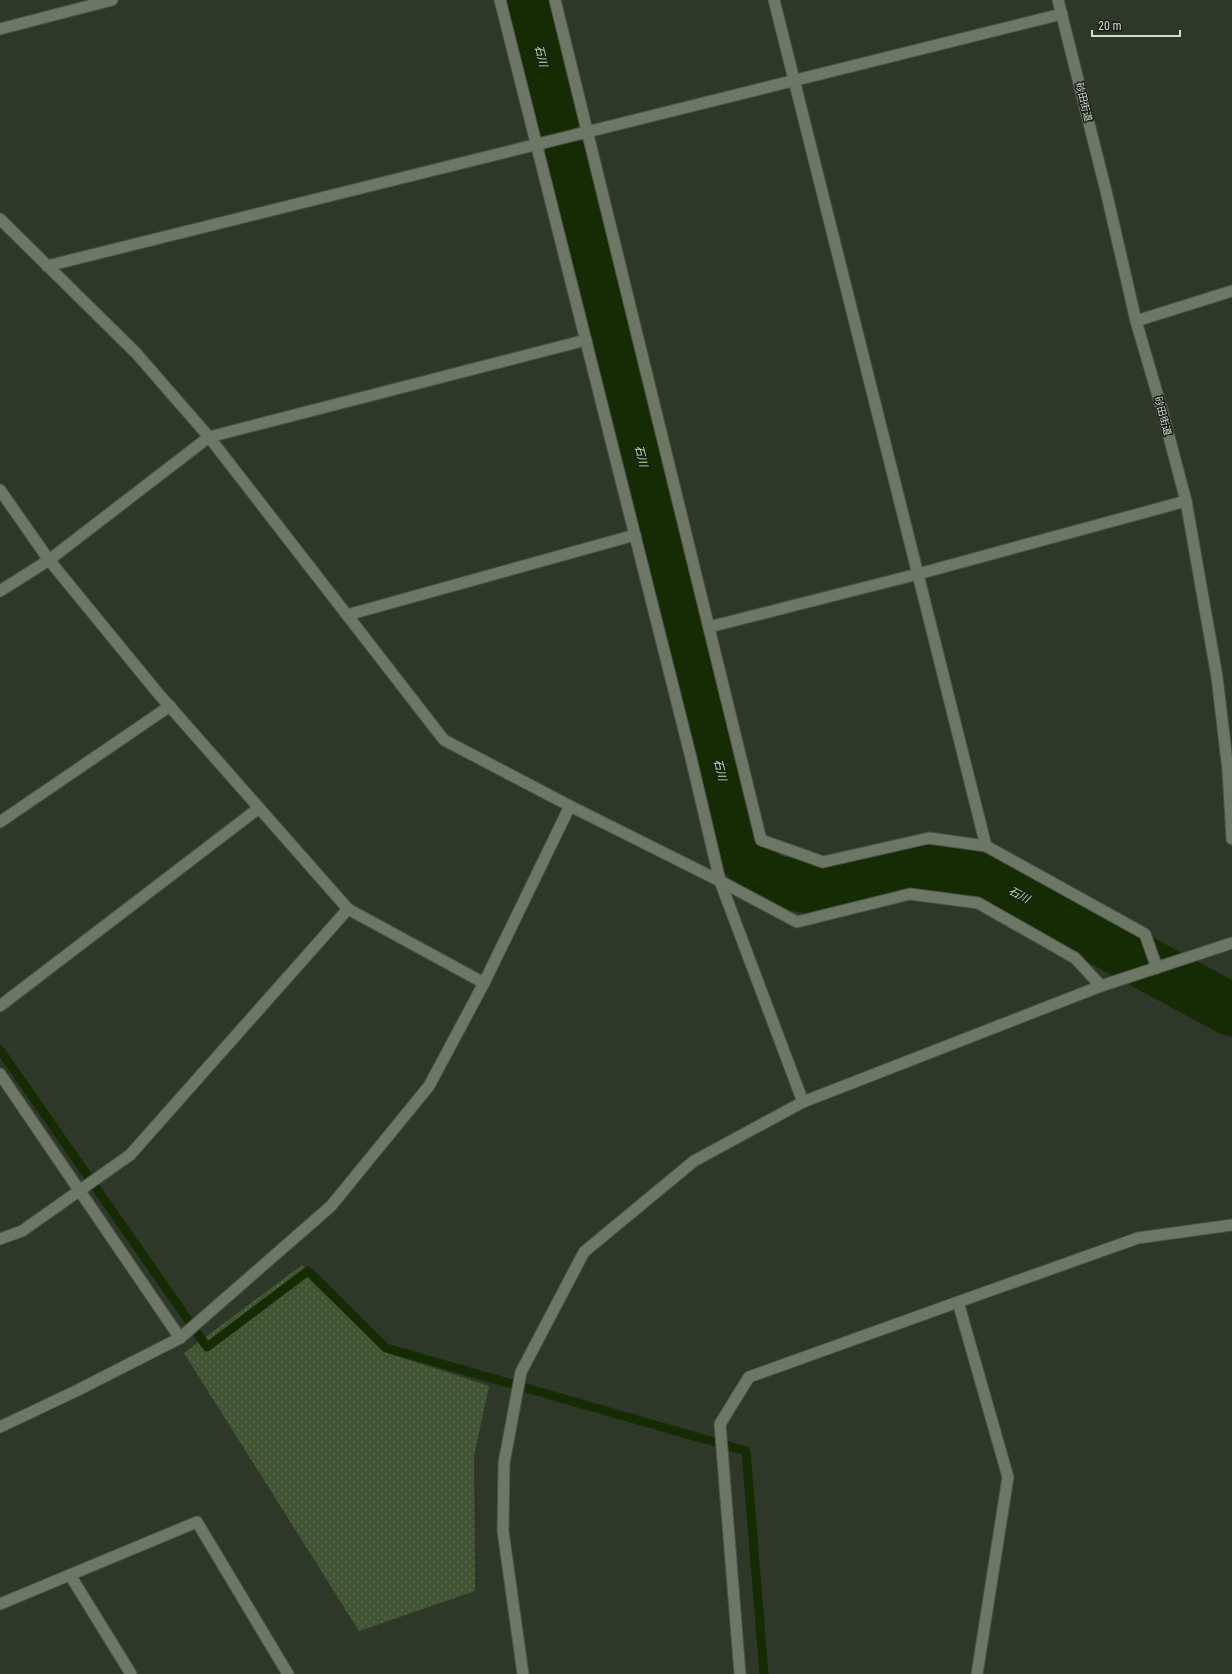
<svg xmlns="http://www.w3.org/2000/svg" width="1232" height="1674" viewBox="0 0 1232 1674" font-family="'Roboto Condensed','Noto Sans JP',sans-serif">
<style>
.grass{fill:url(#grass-dots)}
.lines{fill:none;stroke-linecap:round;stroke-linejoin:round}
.stream{stroke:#152b04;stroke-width:9}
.river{stroke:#152b04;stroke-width:53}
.minor-casing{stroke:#4b5346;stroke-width:13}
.tertiary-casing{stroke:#4b5346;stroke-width:13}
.secondary-casing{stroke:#4b5346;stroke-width:13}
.minor{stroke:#6c7766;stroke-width:11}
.tertiary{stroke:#6c7766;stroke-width:11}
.secondary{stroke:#6c7766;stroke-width:11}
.labels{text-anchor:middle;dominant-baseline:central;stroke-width:3;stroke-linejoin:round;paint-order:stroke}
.street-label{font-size:10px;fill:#d4dad0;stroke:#191e17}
.water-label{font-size:11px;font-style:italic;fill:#b4e596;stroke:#191e17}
</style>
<defs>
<pattern id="grass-dots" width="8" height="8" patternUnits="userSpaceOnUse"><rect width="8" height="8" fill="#415534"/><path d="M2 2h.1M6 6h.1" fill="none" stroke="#5c6d50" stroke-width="1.8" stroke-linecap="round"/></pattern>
</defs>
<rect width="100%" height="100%" fill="#2e3829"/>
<polygon class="grass" points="302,1265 391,1354 489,1386 474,1456 475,1591 359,1631 184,1353"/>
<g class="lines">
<polyline class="stream" points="0,1050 207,1347 308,1271 386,1348 746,1451 764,1674"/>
<g class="river">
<polyline points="527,0 555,113"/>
<polyline points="568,164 740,850 767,881 818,888 923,865 991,880 1232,1010"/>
</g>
<defs>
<g id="minor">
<polyline points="500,0 691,758 720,881 803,1102"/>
<polyline points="555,0 761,840 823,862 929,838 986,846 1145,934 1157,968"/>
<polyline points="774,0 986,846"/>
<polyline points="0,29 112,0"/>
<polyline points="0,219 136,353 209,437 444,740 570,806 720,881 797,922 910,894 978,903 1075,958 1101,986"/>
<polyline points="47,266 1062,14"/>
<polyline points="1136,321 1232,291"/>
<polyline points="0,490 49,560 157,692 348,909 484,983"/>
<polyline points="0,591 49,560 209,437 586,340"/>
<polyline points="347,615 635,535"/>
<polyline points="709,627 918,574 1186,501"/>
<polyline points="0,822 170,706"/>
<polyline points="0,1006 259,808"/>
<polyline points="0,1074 180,1338"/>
<polyline points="0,1239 22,1231 130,1155 348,909"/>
<polyline points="0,1427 78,1390 180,1338 331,1206 429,1086 484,983 570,806"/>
<polyline points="70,1575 131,1674"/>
<polyline points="0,1604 197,1522 288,1674"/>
<polyline points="740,1674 720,1424 749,1377 958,1302"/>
<polyline points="977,1674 1008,1477 958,1302 1138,1238 1232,1225"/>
</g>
<polyline id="tertiary" points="523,1674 503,1531 504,1463 521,1372 584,1252 694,1161 803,1102 1101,986 1232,943"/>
<polyline id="secondary" points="1058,0 1106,191 1136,321 1162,410 1186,501 1217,677 1228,770 1232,839"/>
</defs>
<use href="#minor" class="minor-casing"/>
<use href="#tertiary" class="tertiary-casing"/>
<use href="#secondary" class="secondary-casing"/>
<use href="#minor" class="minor"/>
<use href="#tertiary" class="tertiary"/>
<use href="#secondary" class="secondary"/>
</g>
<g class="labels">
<g class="street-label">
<text transform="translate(1084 102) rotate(76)">砂田街道</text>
<text transform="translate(1163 416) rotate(75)">砂田街道</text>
</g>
<g class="water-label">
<text transform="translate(541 56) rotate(76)">石川</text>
<text transform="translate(641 456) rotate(76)">石川</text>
<text transform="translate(720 770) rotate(76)">石川</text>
<text transform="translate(1019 895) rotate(28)">石川</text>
</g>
</g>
<path d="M1092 30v6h88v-6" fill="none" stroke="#d4dad0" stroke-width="2"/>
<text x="1098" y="30" font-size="12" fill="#d4dad0" stroke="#191e17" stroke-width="3" paint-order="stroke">20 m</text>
</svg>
